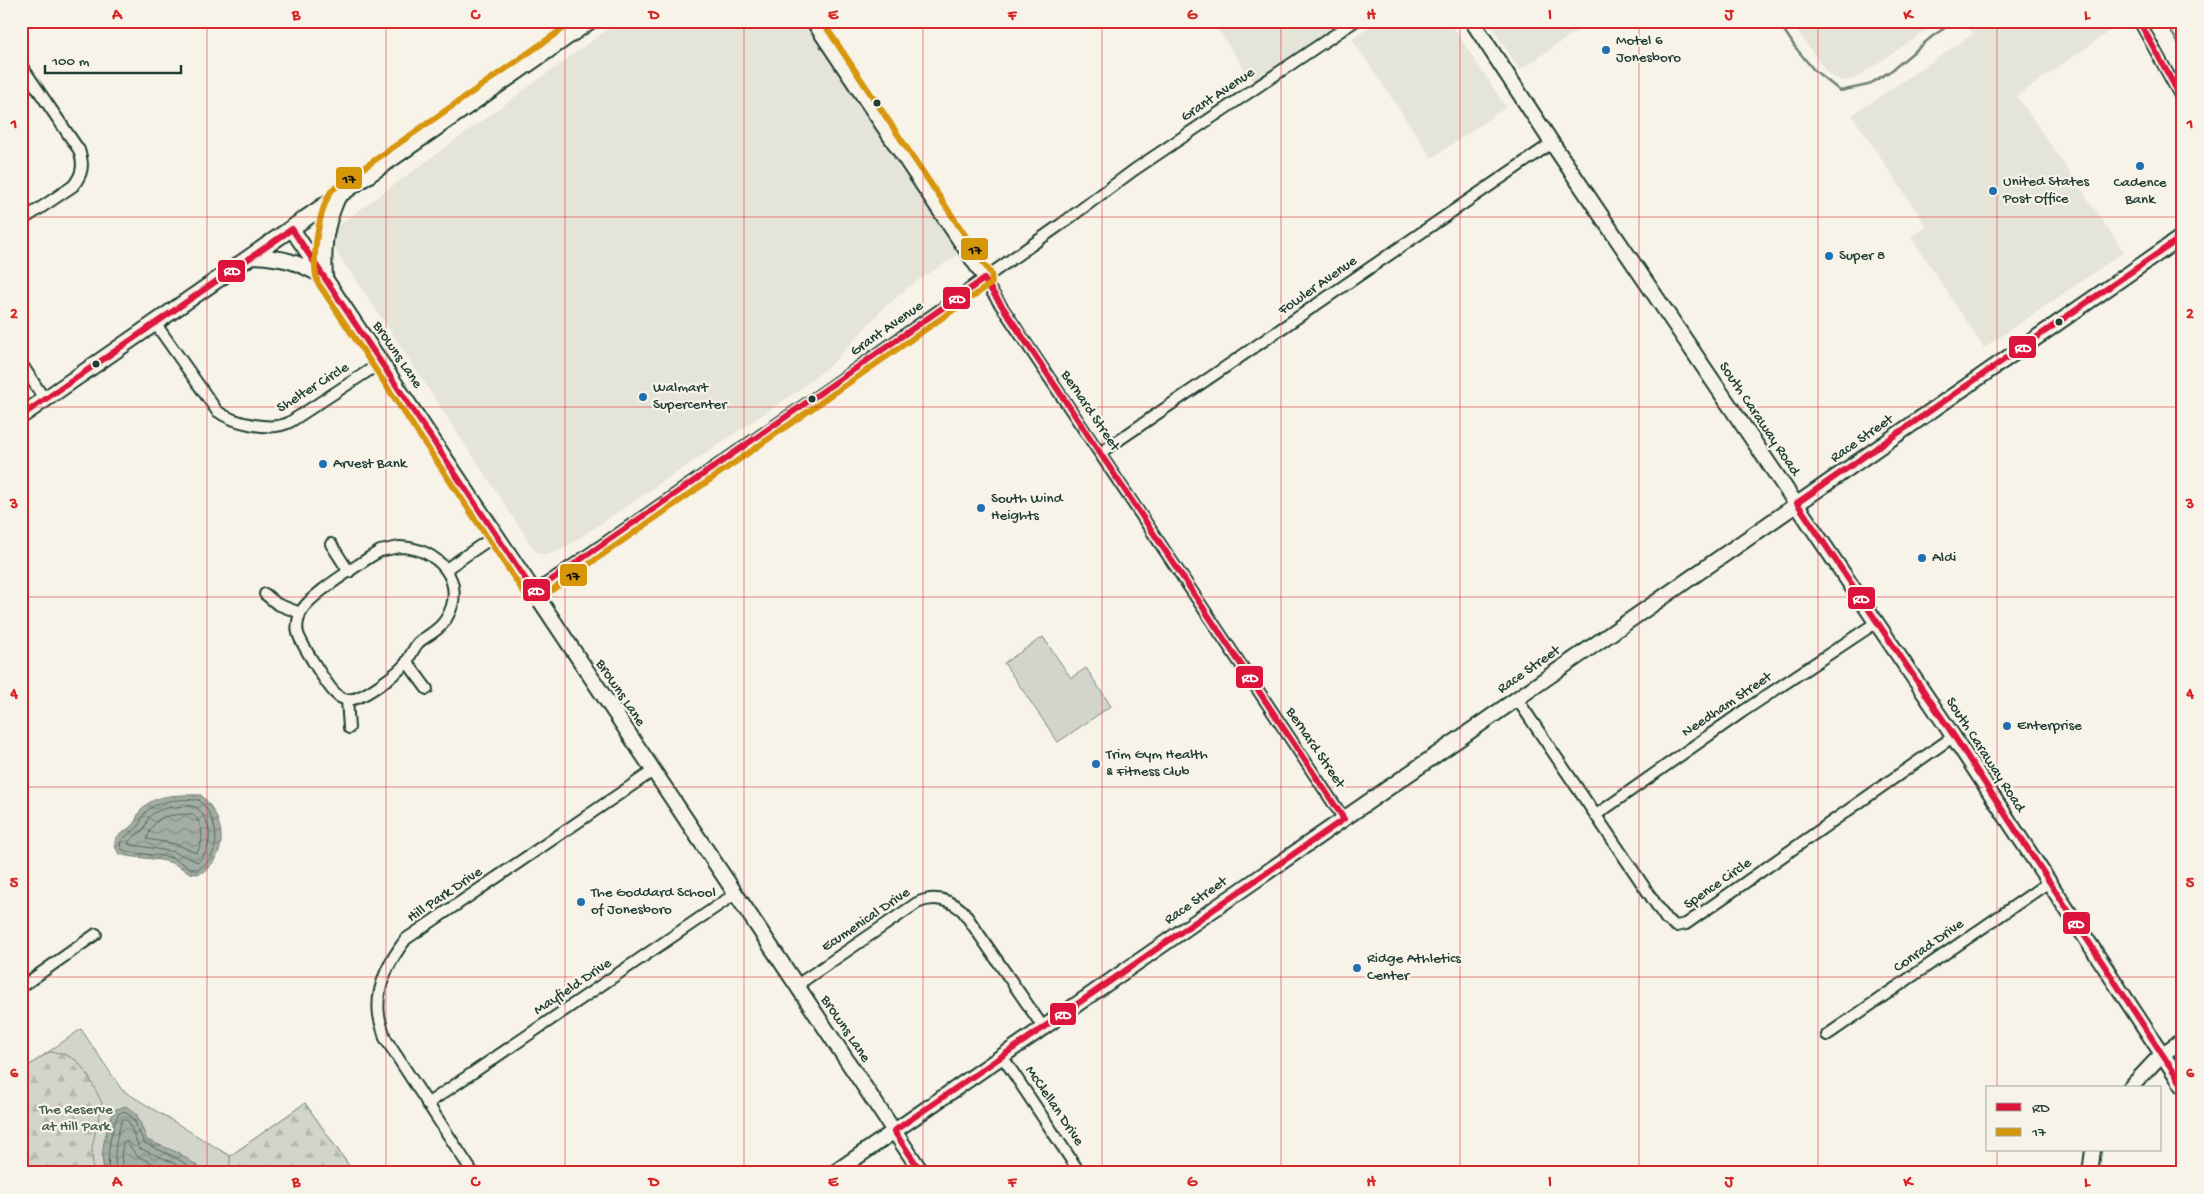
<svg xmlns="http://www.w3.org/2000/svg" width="2204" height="1194" viewBox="0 0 2204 1194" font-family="'Gochi Hand',sans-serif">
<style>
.built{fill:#e5e4d9}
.green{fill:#d3d5ca;stroke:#79897f}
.forest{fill:url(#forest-firs);stroke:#79897f}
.water{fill:url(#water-waves);stroke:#6f8077}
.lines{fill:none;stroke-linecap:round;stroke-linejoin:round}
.shore{stroke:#546a60;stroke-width:1}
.stream{stroke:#6f8077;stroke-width:2.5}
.street-casing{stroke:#1f3d34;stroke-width:14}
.secondary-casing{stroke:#1f3d34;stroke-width:18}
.primary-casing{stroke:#1f3d34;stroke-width:19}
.street{stroke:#f7f3e8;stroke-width:10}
.secondary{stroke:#f7f3e8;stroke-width:14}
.primary{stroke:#f7f3e8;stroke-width:15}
.bus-1-casing{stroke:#f7f3e8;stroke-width:10}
.bus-2-casing{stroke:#f7f3e8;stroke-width:10}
.bus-1{stroke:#dc143c;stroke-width:6}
.bus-2{stroke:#d79608;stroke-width:6}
.grid{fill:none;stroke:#d62828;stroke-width:1;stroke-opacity:0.55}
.poi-dot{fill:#1f6fb2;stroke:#f7f3e8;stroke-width:2}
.bus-dot{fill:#1f3d34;stroke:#f7f3e8;stroke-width:2}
.labels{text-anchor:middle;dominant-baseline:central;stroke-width:4.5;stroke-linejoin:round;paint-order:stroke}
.poi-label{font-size:15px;fill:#1f3d34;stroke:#f7f3e8;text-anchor:start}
.street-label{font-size:15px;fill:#1f3d34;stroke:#f7f3e8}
.park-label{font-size:15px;fill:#435b52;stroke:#f7f3e8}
.line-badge{stroke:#f7f3e8;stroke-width:2}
.badge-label{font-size:14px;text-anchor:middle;font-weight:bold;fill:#fff}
.pale-badge-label{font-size:14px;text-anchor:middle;font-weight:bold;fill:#111}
.neatline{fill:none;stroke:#d62828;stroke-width:2}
.grid-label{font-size:16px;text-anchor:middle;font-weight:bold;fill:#d62828}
</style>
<defs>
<pattern id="forest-firs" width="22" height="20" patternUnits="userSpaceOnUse" patternTransform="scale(1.25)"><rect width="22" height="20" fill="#d3d5ca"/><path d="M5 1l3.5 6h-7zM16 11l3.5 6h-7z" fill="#b5b8ae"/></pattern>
<pattern id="water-waves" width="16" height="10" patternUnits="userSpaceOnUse" patternTransform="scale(1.25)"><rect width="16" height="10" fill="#a4ada3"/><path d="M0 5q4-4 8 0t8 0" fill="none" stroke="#858e86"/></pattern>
</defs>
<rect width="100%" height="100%" fill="#f7f3e8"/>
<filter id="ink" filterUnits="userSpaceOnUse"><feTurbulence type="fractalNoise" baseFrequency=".02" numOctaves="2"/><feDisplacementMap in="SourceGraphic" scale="10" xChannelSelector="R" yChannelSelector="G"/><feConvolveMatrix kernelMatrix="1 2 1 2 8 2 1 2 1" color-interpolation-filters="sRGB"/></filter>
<g filter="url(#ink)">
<g class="built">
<polygon points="619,21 802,21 931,212 958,255 911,285 882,310 836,360 801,389 563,549 552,554 543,555 536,552 389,329 325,235"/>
<polygon points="1212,21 1343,21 1253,82"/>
<polygon points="1378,21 1449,21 1506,107 1432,158 1352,39"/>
<polygon points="1488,21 1591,21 1520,70"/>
<polygon points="1790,21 1940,21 1853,80 1842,81 1829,75"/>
<polygon points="1965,21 2124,21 2017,96 2124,252 1984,348 1911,237 1927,227 1852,115 1973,34"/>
</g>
<g class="green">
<polygon points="1043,637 1071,678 1086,668 1111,706 1058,742 1004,663"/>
<polygon points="81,1029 122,1090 230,1156 305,1103 352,1170 348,1173 21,1173 21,1071"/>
</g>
<g class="forest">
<polygon points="49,1052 62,1053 76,1060 88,1075 102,1103 92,1147 93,1173 21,1173 21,1071"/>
<polygon points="305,1103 352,1170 351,1173 233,1173 230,1168 230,1156"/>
</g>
<g class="water">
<path d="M 201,795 C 220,813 231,845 209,867 C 205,870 202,874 196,874 C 188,874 180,866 172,863 C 155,857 136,859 119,854 C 107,835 124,835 133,824 C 137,820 137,814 141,810 C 154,793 182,795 201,795 Z"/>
<path d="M 126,1106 L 137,1115 L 147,1140 L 179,1153 L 207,1173 L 105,1173 C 98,1152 107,1130 114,1110 Z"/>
</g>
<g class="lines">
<g class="shore">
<path d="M 199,800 C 215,815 224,845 206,863 C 203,865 200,869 196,869 C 188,869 180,860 171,858 C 155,853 136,856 121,849 L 120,843 C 125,835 132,833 138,827 C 141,823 141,817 145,813 C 157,799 182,799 199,800 Z"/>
<path d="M 190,806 L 196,807 C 213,822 214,847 198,862 L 174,852 L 128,844 C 130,837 137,836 142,831 C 146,827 146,822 149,817 C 159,806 177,807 190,806 Z"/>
<path d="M 192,814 C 204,822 205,843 196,853 L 176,844 L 147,839 C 154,814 169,815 192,814 Z"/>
<path d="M 109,1173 C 107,1150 110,1136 118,1114 L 124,1111 L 133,1118 L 144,1143 L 177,1158 L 198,1173"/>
<path d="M 116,1173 C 114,1150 115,1142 122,1120 L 125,1119 L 129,1122 L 139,1148 L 174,1163 L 187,1173"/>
<polyline points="123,1173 121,1155 123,1143 126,1141 137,1156 174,1173"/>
</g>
<g class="stream">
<polyline points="1778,21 1795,47 1813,69 1840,91 1868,85 1892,70 1934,35 1956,21"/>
<polyline points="2169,21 2172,33 2183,50"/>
</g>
<defs>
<g id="street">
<polyline points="811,21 1344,819"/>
<polyline points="2139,21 2183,101"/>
<path d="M 21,65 L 79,150 C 84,164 83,174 73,186 L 21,221"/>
<path d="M 155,323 L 217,411 C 233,423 272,432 290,422 L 382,362"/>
<polyline points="21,363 45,400"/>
<polyline points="1100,453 1552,143"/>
<polyline points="331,544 349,572"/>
<path d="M 399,547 C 437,547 469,582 446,619 C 438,632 428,634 418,643 C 413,649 410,657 406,663 C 398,673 365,697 353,699 C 347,700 340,699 336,694 C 328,687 300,642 298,633 C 296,627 298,620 300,614 C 306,597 353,569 370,557 L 380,551 Z"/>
<polyline points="446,569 496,535"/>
<polyline points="534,592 829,388 1060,225 1134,170 1355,21"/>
<polyline points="265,594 277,604 300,613"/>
<polyline points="407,662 427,689"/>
<polyline points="1517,699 1666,919 1676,926 1686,924 1954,736"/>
<polyline points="347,700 349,728"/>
<polyline points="1596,815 1742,712 1877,622"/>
<path d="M 797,985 L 917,903 C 934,895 949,899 963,911 L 1043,1027"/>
<polyline points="21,987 96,934"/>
<polyline points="1827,1035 2049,882"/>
<polyline points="1002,1056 1080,1173"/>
<polyline points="427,1104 735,894"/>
<path d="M 473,1173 L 385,1038 C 383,1030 380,1022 379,1015 C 375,987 390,960 406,939 L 653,771"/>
</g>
<g id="secondary">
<polyline points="1472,21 1552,143 1945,724 2183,1086"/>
<polyline points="292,229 922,1173"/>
<path d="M 254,256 C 284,258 296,261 322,276"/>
<path d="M 325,277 C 323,245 325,227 338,197"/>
<polyline points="2130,1088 2161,1055 2183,1040"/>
<polyline points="834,1173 2183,236"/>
<polyline points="2090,1173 2093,1150"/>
</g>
<polyline id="primary" points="21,416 590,21"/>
</defs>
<use href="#street" class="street-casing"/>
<use href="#secondary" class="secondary-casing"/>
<use href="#primary" class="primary-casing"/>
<use href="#street" class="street"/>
<use href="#secondary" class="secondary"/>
<use href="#primary" class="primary"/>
<defs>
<g id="bus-1">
<polyline points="2139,21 2183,101"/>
<polyline points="2183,236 1797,503 1954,736 2183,1086"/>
<polyline points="21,416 292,229 534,592 984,279 1344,819 894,1131 922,1173"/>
</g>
<path id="bus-2" d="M 574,21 L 332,190 C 319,209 310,261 318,283 L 527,597 L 533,601 L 539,599 L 992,283 L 991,274 L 822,21"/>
</defs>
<use href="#bus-1" class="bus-1-casing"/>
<use href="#bus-2" class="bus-2-casing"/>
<use href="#bus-1" class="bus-1"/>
<use href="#bus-2" class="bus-2"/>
</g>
</g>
<path class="grid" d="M 207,21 L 207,1173M 386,21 L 386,1173M 565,21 L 565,1173M 744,21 L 744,1173M 923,21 L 923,1173M 1102,21 L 1102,1173M 1281,21 L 1281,1173M 1460,21 L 1460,1173M 1639,21 L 1639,1173M 1818,21 L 1818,1173M 1997,21 L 1997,1088M 21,217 L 2183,217M 21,407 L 2183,407M 21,597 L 2183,597M 21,787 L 2183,787M 21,977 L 2183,977M 1997,1150 L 1997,1173"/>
<g class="poi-dot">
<circle cx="1606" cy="50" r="5"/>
<circle cx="2140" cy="166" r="5"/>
<circle cx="1993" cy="191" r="5"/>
<circle cx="1829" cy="256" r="5"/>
<circle cx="643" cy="397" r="5"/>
<circle cx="323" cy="464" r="5"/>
<circle cx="981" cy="508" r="5"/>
<circle cx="1922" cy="558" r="5"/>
<circle cx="2007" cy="726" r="5"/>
<circle cx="1096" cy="764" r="5"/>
<circle cx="581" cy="902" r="5"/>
<circle cx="1357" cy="968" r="5"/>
</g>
<g class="bus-dot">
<circle cx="877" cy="103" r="4.5"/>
<circle cx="2059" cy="322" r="4.5"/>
<circle cx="96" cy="364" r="4.5"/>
<circle cx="812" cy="399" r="4.5"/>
</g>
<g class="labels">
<g class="poi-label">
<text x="1616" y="41">Motel 6<tspan x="1616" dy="17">Jonesboro</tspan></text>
<text x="2003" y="182">United States<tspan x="2003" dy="17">Post Office</tspan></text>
<text x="2140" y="183" text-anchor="middle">Cadence<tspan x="2140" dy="17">Bank</tspan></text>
<text x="1839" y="256">Super 8</text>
<text x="653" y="388">Walmart<tspan x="653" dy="17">Supercenter</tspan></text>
<text x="333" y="464">Arvest Bank</text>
<text x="991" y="499">South Wind<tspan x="991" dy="17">Heights</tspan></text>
<text x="1932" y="558">Aldi</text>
<text x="2017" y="726">Enterprise</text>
<text x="1106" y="755">Trim Gym Health<tspan x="1106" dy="17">&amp; Fitness Club</tspan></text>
<text x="591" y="893">The Goddard School<tspan x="591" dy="17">of Jonesboro</tspan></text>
<text x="1367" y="959">Ridge Athletics<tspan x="1367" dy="17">Center</tspan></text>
</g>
<g class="street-label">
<text transform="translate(1218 95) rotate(-34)">Grant Avenue</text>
<text transform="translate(1318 286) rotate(-35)">Fowler Avenue</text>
<text transform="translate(887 329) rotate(-35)">Grant Avenue</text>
<text transform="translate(397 355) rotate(56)">Browns Lane</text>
<text transform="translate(313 388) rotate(-32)">Shelter Circle</text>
<text transform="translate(1090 411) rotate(56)">Bernard Street</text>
<text transform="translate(1759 419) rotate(56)">South Caraway Road</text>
<text transform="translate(1862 439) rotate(-35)">Race Street</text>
<text transform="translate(1529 670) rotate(-35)">Race Street</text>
<text transform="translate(620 693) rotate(56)">Browns Lane</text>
<text transform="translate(1727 705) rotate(-34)">Needham Street</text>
<text transform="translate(1315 748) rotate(56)">Bernard Street</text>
<text transform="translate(1985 755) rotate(57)">South Caraway Road</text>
<text transform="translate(1718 884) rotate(-35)">Spence Circle</text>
<text transform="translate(445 895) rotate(-34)">Hill Park Drive</text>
<text transform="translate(1196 901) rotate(-35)">Race Street</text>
<text transform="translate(866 920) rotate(-34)">Ecumenical Drive</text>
<text transform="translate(1929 946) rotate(-35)">Conrad Drive</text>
<text transform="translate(573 987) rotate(-34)">Mayfield Drive</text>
<text transform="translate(845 1029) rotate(56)">Browns Lane</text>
<text transform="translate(1054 1106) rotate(56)">McClellan Drive</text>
</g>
<g class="park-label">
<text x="76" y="1110">The Reserve<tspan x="76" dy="17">at Hill Park</tspan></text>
</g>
</g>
<g class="line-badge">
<rect x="335" y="166" width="28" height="24" rx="5" fill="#d79608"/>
<rect x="960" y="237" width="29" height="24" rx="5" fill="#d79608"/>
<rect x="217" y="259" width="29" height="24" rx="5" fill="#dc143c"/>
<rect x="942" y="286" width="29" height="24" rx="5" fill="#dc143c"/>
<rect x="2008" y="335" width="29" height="24" rx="5" fill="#dc143c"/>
<rect x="559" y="563" width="29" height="24" rx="5" fill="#d79608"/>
<rect x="522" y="578" width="29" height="24" rx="5" fill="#dc143c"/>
<rect x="1847" y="586" width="29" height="24" rx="5" fill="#dc143c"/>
<rect x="1235" y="665" width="29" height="24" rx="5" fill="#dc143c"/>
<rect x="2062" y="911" width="29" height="24" rx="5" fill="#dc143c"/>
<rect x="1049" y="1002" width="28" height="24" rx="5" fill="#dc143c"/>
</g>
<g class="badge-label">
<text x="232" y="275">RD</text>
<text x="957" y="303">RD</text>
<text x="2023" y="352">RD</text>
<text x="536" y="595">RD</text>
<text x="1861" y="603">RD</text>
<text x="1250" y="682">RD</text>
<text x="2076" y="928">RD</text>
<text x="1063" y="1019">RD</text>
</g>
<g class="pale-badge-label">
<text x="349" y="183">17</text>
<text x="975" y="254">17</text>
<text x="573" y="580">17</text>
</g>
<rect width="2204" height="1194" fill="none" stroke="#f7f3e8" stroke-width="55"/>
<rect x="1986" y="1086" width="175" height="65" fill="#f7f3e8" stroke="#a1aaa0"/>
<rect x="1996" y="1103" width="25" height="8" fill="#dc143c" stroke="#a1aaa0"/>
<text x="2032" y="1112" font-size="15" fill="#1f3d34">RD</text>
<rect x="1996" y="1128" width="25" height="8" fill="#d79608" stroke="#a1aaa0"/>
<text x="2032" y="1136" font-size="15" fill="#1f3d34">17</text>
<path d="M45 65v8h136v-8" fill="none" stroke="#1f3d34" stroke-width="2.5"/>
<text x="52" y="65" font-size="15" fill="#1f3d34" stroke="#f7f3e8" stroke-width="4" paint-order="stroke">100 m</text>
<rect x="28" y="28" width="2148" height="1138" class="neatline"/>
<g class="grid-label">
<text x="117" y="19">A</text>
<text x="296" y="19">B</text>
<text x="475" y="19">C</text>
<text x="654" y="19">D</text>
<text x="833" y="19">E</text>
<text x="1012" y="19">F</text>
<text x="1192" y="19">G</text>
<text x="1371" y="19">H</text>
<text x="1550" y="19">I</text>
<text x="1729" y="19">J</text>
<text x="1908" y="19">K</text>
<text x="2087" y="19">L</text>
<text x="14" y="128">1</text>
<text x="2190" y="128">1</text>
<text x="14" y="318">2</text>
<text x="2190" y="318">2</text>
<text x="14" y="508">3</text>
<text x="2190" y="508">3</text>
<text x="14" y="698">4</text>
<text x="2190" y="698">4</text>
<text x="14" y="887">5</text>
<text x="2190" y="887">5</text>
<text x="14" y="1077">6</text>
<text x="2190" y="1077">6</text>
<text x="117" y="1186">A</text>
<text x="296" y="1186">B</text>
<text x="475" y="1186">C</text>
<text x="654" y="1186">D</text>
<text x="833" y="1186">E</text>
<text x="1012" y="1186">F</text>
<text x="1192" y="1186">G</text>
<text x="1371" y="1186">H</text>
<text x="1550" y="1186">I</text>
<text x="1729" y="1186">J</text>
<text x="1908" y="1186">K</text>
<text x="2087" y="1186">L</text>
</g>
</svg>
